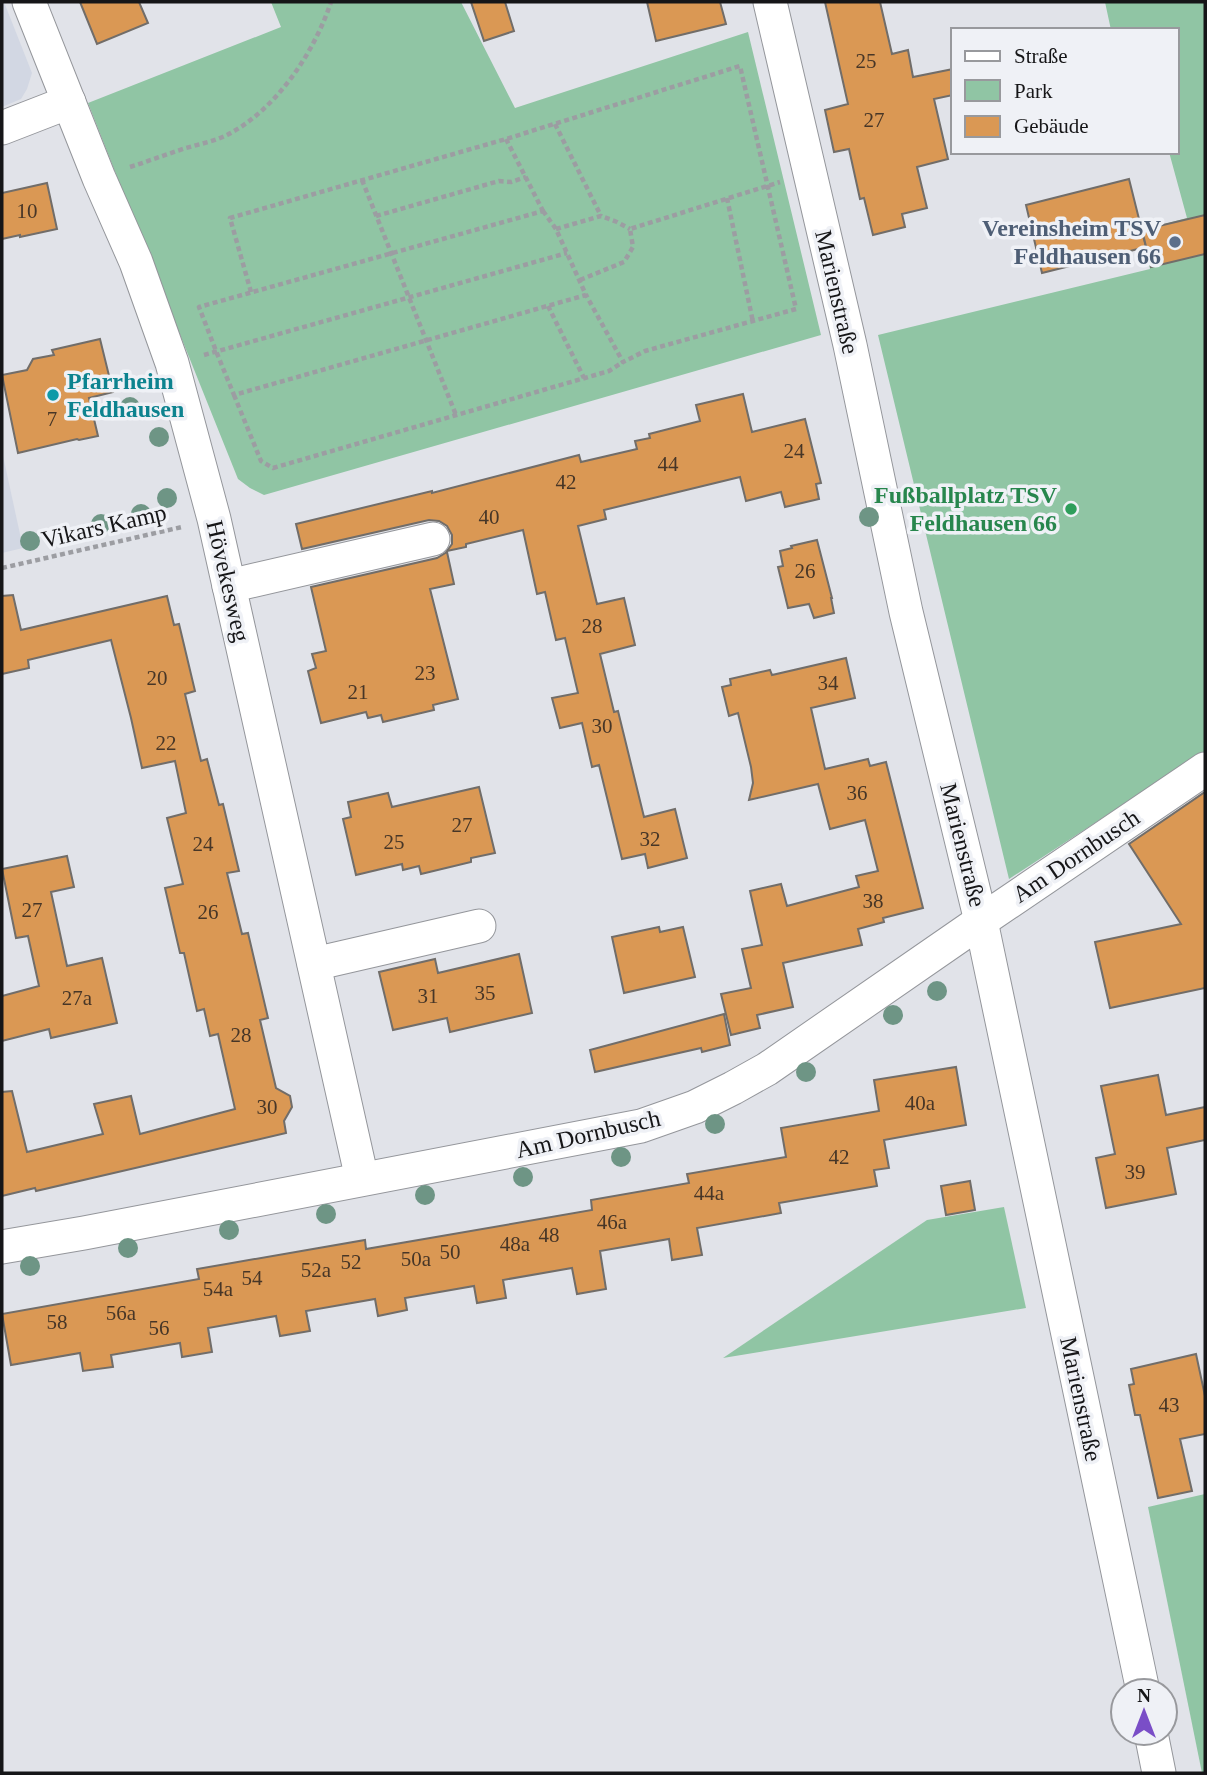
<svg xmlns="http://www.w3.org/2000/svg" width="1207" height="1775" viewBox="0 0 1207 1775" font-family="'Times New Roman',serif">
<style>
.built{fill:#d2d7e3}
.green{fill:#90c5a4}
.building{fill:#da9854;stroke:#716d69;stroke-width:2}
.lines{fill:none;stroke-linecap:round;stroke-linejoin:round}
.minor-casing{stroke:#94969b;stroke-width:35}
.path{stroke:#9c9da2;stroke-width:4.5;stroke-dasharray:5 3.5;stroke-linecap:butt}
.minor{stroke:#fff;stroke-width:33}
.tree{fill:#6e9585}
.service-dot{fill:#5c6f8a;stroke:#eff1f6;stroke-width:2.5}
.culture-dot{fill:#0f9aa8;stroke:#eff1f6;stroke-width:2.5}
.leisure-dot{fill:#2e9e5b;stroke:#eff1f6;stroke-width:2.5}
.labels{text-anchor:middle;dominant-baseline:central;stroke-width:7;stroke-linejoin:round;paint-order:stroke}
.number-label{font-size:21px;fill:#473627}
.service-label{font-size:24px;font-weight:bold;fill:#4e5e75;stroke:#eff1f6;text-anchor:end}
.street-label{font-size:24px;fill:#161618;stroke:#eff1f6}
.culture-label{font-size:24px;font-weight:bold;fill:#0d838f;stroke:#eff1f6;text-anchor:start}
.leisure-label{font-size:24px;font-weight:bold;fill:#27864d;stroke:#eff1f6;text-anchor:end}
</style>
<rect width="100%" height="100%" fill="#e1e3e9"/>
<g class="built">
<polygon points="2,2 4,2 32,73 27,89 21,99 2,107"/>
<polygon points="2,451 23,548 2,553"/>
</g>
<g class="green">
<polygon points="271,2 461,2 515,108 748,32 821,335 264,495 250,488 238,479 134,220 88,103 281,27"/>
<polygon points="1105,2 1205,2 1205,751 1009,879 878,335 1150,269 1142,230 1187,218 1169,152 1177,152 1177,30 1111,30"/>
<polygon points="1004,1207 1026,1308 723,1358 927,1220"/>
<polygon points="1205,1494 1205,1773 1202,1773 1148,1507"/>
</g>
<g class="building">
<polygon points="80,2 139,2 148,23 97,44"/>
<polygon points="471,2 505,2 514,31 484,41"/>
<polygon points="647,2 720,2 726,24 656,41"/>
<polygon points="825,2 880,2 892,54 908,50 913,77 953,69 953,95 934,99 948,159 917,167 927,208 902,214 905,227 873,235 864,198 860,199 849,149 834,152 825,110 848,104"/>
<polygon points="1129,179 1146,247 1042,273 1026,205"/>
<polygon points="47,183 57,229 20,237 20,235 2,239 2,193"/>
<polygon points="1205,215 1205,254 1151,267 1142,230"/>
<polygon points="100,339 113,392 89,398 98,436 79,440 77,439 18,453 2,375 27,370 33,359 54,355 52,350"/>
<polygon points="743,394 752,432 805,419 821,483 816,484 819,499 785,507 781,492 746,501 740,477 604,510 606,519 578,526 597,604 624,598 635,645 600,654 614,712 618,711 644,817 675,809 687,858 648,868 645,854 622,859 599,765 592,767 582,723 560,728 552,698 578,693 565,638 556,640 545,592 537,594 523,530 466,544 466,547 447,551 452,544 452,535 447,526 439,521 429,520 302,549 296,524 432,491 432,493 579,455 581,462 637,449 635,441 650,438 649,434 700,421 696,405"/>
<polygon points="817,540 832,598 831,598 834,613 814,618 809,604 788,608 778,567 783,566 780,551 792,548 791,546"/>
<polygon points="447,552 454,584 430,589 458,699 433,705 434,710 383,722 381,715 368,718 366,712 321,723 308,671 316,668 312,654 326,651 311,587 437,558"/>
<polygon points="13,595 21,630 167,596 174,625 179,624 195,691 185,694 201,761 207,759 219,805 223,804 239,871 227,873 242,934 248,933 268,1018 260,1020 276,1088 290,1096 292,1107 284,1121 286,1133 36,1191 35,1188 2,1196 2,1092 12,1091 27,1152 103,1134 94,1104 131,1096 140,1134 235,1109 218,1034 210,1036 204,1009 197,1011 184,953 180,953 165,888 183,884 167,818 186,813 175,761 142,768 131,718 111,640 28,660 29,668 2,674 2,596"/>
<polygon points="846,658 855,698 811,708 825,769 868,759 870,766 886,762 923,908 883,918 884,922 858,929 862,945 783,963 793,1007 757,1015 760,1028 731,1035 721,994 751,988 742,949 762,945 750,891 781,884 787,906 859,887 856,876 878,871 865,820 830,829 818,784 749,800 753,783 751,767 738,713 729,716 722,687 731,685 730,679 770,670 772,675"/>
<polygon points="479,787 495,853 471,858 471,862 421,874 419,866 403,870 402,864 356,875 343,819 351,817 348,802 388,793 392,807"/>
<polygon points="1205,792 1205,988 1110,1008 1095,942 1181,924 1129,844"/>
<polygon points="67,856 74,887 51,892 67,966 102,958 117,1023 51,1038 49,1029 2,1041 2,996 39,986 28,936 16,938 2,869"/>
<polygon points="659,927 660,932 683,927 695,977 624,993 612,937"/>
<polygon points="519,954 532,1013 450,1032 447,1018 393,1030 379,972 435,959 438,973"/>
<polygon points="724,1014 730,1045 702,1052 701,1048 595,1072 590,1050"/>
<polygon points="956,1067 966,1125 884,1140 889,1168 874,1170 877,1186 779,1203 781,1213 697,1228 702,1255 672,1260 669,1239 600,1251 606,1289 577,1294 572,1268 503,1280 506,1298 477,1303 474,1286 405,1298 407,1310 378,1316 375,1299 306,1311 310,1331 280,1336 276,1316 208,1328 212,1352 182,1357 180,1343 111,1355 113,1367 83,1371 80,1353 11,1365 2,1314 199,1279 197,1269 232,1263 365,1240 366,1249 592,1210 591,1200 689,1183 687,1174 786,1157 781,1128 879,1111 874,1080"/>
<polygon points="1158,1075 1166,1115 1205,1107 1205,1140 1167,1148 1176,1194 1106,1208 1096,1158 1115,1154 1101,1086"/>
<polygon points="970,1181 975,1210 946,1215 941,1186"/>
<polygon points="1196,1354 1205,1396 1205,1434 1180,1439 1192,1491 1158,1498 1140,1415 1135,1415 1129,1385 1134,1384 1131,1369"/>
</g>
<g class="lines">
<defs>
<g id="minor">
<polyline points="29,2 99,178 136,262 172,363 214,519 362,1179"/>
<polyline points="770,2 850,345 906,612 981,921 1143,1691"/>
<polyline points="2,128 69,102"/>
<polyline points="229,586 433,539"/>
<polyline points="314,964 479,926"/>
<polyline points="2,1247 84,1233 641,1126 695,1107 733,1088 767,1069 981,921 1205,769"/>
<polyline points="1151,1733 1159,1773"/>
</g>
</defs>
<use href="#minor" class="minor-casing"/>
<g class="path">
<polyline points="555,124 601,216"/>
<polyline points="506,139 543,211"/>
<path d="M 130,167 C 149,161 167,154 186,148 C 200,144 215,141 227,135 C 276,110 314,53 331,2"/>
<polyline points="362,180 456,415"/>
<polyline points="727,198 753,322"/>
<polygon points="543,211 556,229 586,295 234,395 216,351 199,307"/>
<polyline points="376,216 499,181 511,182 526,177"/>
<polyline points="556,229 601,216 617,222 630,229"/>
<polyline points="580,280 624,262 633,247 630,229 780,182"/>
<polyline points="251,292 230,218 506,139 740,66 796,309 645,351 623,362 586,295"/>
<polyline points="548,306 584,378"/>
<polyline points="204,355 567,253"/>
<polyline points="234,395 261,461 273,468 609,371 623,362"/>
<polyline points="2,568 182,527"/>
</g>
<use href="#minor" class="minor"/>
</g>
<g class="tree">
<circle cx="130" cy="407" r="10"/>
<circle cx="159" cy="437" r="10"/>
<circle cx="167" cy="498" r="10"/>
<circle cx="141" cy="514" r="10"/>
<circle cx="869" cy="517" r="10"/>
<circle cx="101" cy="524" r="10"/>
<circle cx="30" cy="541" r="10"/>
<circle cx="937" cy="991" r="10"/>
<circle cx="893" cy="1015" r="10"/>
<circle cx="806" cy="1072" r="10"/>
<circle cx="715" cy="1124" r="10"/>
<circle cx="621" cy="1157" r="10"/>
<circle cx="523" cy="1177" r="10"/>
<circle cx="425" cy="1195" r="10"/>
<circle cx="326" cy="1214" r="10"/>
<circle cx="229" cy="1230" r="10"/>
<circle cx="128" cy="1248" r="10"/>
<circle cx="30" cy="1266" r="10"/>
</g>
<circle class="service-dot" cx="1175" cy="242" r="7"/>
<circle class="culture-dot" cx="53" cy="395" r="7"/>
<circle class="leisure-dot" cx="1071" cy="509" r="7"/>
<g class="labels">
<g class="number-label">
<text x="866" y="61">25</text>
<text x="874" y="120">27</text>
<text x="27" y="211">10</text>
<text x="52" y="419">7</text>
<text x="794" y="451">24</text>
<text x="668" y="464">44</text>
<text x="566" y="482">42</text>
<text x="489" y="517">40</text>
<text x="805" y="571">26</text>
<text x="592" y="626">28</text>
<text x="425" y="673">23</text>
<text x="157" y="678">20</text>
<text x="828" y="683">34</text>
<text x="358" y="692">21</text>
<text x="602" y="726">30</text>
<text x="166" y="743">22</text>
<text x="857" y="793">36</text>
<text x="462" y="825">27</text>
<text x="650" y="839">32</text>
<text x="394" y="842">25</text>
<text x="203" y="844">24</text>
<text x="873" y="901">38</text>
<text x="32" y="910">27</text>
<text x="208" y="912">26</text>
<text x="485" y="993">35</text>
<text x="428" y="996">31</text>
<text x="77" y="998">27a</text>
<text x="241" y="1035">28</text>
<text x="920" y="1103">40a</text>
<text x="267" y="1107">30</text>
<text x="839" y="1157">42</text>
<text x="1135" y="1172">39</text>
<text x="709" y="1193">44a</text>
<text x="612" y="1222">46a</text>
<text x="549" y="1235">48</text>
<text x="515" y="1244">48a</text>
<text x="450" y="1252">50</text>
<text x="416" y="1259">50a</text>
<text x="351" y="1262">52</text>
<text x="316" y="1270">52a</text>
<text x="252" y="1278">54</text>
<text x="218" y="1289">54a</text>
<text x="121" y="1313">56a</text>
<text x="57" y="1322">58</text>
<text x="159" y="1328">56</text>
<text x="1169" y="1405">43</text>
</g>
<g class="service-label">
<text x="1161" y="228">Vereinsheim TSV<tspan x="1161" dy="28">Feldhausen 66</tspan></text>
</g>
<g class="street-label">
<text transform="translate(837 292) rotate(77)">Marienstraße</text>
<text transform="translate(104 526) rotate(-13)">Vikars Kamp</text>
<text transform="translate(228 581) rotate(77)">Hövekesweg</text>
<text transform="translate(963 845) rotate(76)">Marienstraße</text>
<text transform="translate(1076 856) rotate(-34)">Am Dornbusch</text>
<text transform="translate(588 1134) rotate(-13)">Am Dornbusch</text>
<text transform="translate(1081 1399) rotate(78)">Marienstraße</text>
</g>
<g class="culture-label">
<text x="67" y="381">Pfarrheim<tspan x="67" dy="28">Feldhausen</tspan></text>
</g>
<g class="leisure-label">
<text x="1057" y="495">Fußballplatz TSV<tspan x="1057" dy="28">Feldhausen 66</tspan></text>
</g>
</g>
<rect width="1207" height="1775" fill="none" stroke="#161618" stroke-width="7"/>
<rect x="951" y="28" width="228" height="126" fill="#eff1f6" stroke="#98999d" stroke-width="2"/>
<rect x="965" y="51" width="35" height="10" fill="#ffffff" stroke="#98999d" stroke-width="2"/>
<text x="1014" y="63" font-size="21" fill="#161618">Straße</text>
<rect x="965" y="80" width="35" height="21" fill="#90c5a4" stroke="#98999d" stroke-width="2"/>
<text x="1014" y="98" font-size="21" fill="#161618">Park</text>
<rect x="965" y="116" width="35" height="21" fill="#da9854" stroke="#98999d" stroke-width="2"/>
<text x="1014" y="133" font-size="21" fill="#161618">Gebäude</text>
<g transform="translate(1144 1712)"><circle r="33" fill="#eff1f6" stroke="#98999d" stroke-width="2"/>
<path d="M0-5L12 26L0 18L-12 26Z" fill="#7a4ec7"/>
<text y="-10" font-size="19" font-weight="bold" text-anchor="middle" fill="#161618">N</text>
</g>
</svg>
